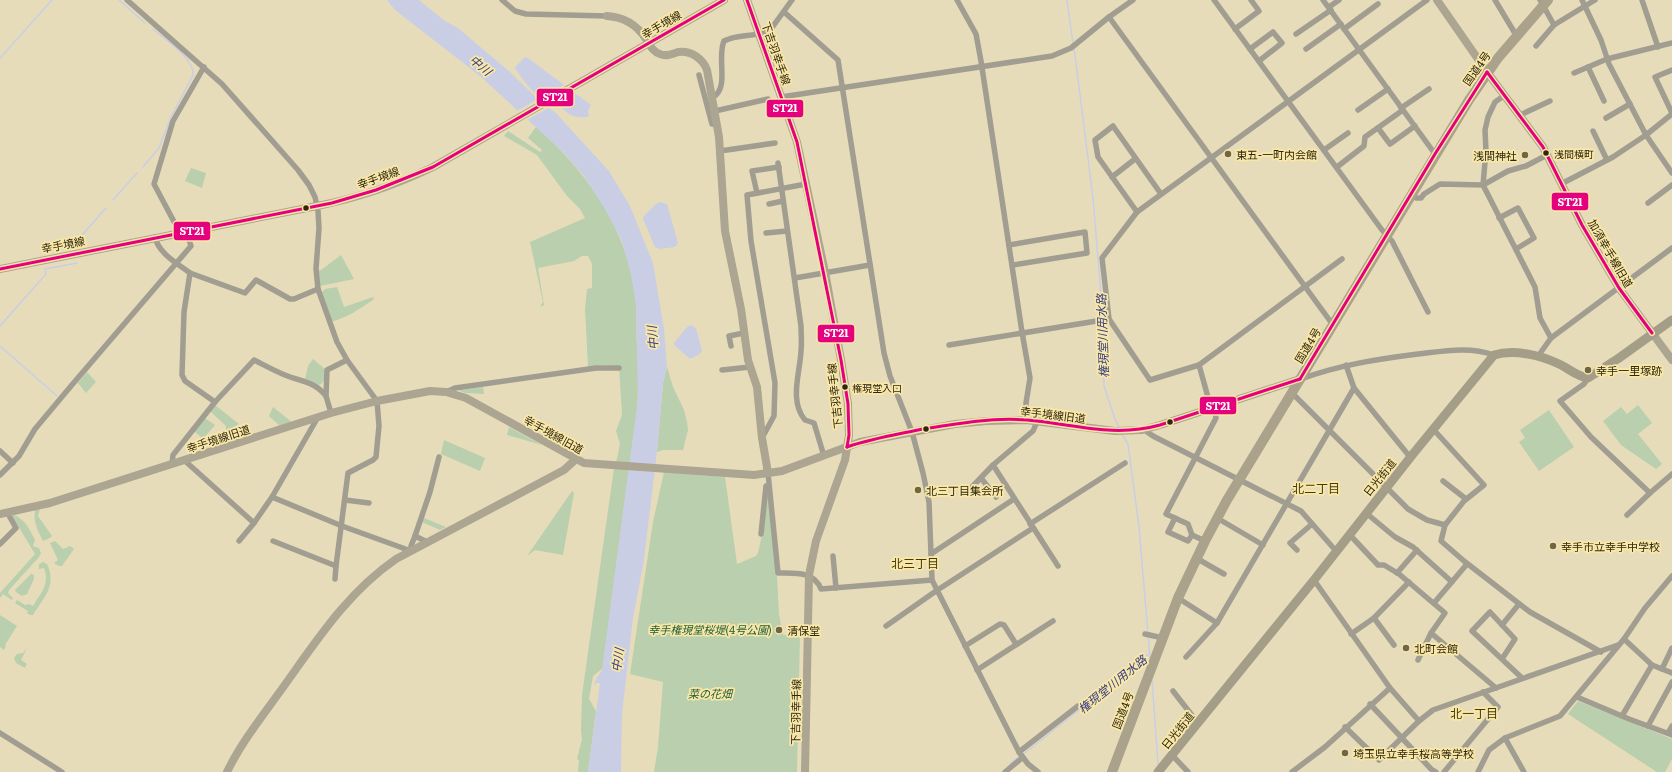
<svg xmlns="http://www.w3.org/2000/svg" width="1672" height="772" viewBox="0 0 1672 772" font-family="Literata,'Noto Sans JP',serif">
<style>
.green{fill:#b9cfad}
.water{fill:#cacee5}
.pier{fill:#e7dcba}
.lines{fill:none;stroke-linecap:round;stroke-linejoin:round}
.stream{stroke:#cacee5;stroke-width:1.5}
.street{stroke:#a19e91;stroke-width:5.5}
.secondary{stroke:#aba591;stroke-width:8}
.primary{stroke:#a49e89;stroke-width:9}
.highway{stroke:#aaa28b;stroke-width:10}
.bus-1-casing{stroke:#f9e7a8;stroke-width:6}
.bus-1{stroke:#e5007d;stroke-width:3}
.bus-dot{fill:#2e270e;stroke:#f9e7a8;stroke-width:1.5}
.poi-dot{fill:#6f664a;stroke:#f9e7a8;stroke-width:1.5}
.labels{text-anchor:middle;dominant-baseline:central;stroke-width:3.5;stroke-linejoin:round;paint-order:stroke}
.bus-label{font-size:10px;fill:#2e270e;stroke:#f9e7a8;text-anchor:start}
.street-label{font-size:11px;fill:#2e270e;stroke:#f9e7a8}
.poi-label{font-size:11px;fill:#2e270e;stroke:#f9e7a8;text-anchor:start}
.park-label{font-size:11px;font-style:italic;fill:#1d5e38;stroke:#f9e7a8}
.water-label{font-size:12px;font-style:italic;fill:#374084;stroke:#f9e7a8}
.neighbourhood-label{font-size:12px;fill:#463a09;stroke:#f9e7a8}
.line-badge{stroke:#f9e7a8;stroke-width:1.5}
.badge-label{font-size:11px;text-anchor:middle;font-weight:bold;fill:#fff}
</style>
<rect width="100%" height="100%" fill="#e7dcba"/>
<g class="green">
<path d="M 536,127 C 588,172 631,234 636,304 C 637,318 636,333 637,347 C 640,386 637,425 630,464 L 616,463 L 620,444 L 616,431 L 622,415 L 619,366 L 603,365 L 588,367 L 585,309 L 587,289 L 592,288 L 592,264 L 588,256 L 582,256 L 574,261 L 538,268 L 544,305 L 540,307 L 543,302 L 530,242 L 585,218 L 580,209 L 567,196 L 537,155 L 504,136 L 508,131 L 540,152 L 542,150 L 528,138 Z"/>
<polygon points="191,168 206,173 202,188 185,181"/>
<polygon points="341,255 354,279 320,286 318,270 321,270"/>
<path d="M 337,287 L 344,307 L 373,297 L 374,299 C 360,309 348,317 331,322 L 321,293 L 325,289 Z"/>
<path d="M 313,359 L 325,369 C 325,375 326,382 319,385 L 305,379 L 308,366 Z"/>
<polygon points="667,367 673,387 684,410 687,422 688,430 683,450 663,450 657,452 663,383"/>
<polygon points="87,372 96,382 86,393 78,383"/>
<polygon points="483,387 484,394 465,393 460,391 460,390"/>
<polygon points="215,405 239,424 226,431 226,426 210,411"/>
<polygon points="1638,405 1652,423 1638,434 1662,464 1656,469 1621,445 1603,421 1621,407 1627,414"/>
<polygon points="273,407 293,423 280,426 269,416"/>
<polygon points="1549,410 1574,447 1539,471 1519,442 1525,438 1520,430"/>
<polygon points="205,418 215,425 203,439 194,431"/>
<polygon points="509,427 542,445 507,435"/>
<polygon points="444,440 485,458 480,471 441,454"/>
<polygon points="614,468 629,469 603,668 593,676 589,699 596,711 588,772 578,772 579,760 577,759 582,739 581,732 582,695"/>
<polygon points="664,472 725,477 737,564 756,556 758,553 763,530 767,488 777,575 779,614 783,635 800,635 797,772 654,772 658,747 663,682 630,674 653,522"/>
<polygon points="572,491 574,493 563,555 535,550 527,556"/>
<path d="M 40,509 L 38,516 L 52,536 L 50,538 L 43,541 C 38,531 33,522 35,510 Z"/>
<path d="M 14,515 C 25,519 30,530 35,540 L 33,546 L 39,548 L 41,553 L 39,557 L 9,590 L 8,593 L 13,598 L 12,600 L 3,594 L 0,598 L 0,593 L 35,554 L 12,516 Z"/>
<polygon points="424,518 446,527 440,530 422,522"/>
<polygon points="55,541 63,549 70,546 74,549 62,566 59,566 54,563 58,560 50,543"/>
<path d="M 43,562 L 47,564 C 57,586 44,597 33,615 L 30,615 L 27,613 L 28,611 L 15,603 L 17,600 L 25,605 L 29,604 L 33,606 C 41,592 50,585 44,568 L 39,569 L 39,564 Z"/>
<polygon points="31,574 34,575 34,579 27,594 22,596 16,592 15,590"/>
<polygon points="0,615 17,626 5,645 6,646 4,650 0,647"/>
<polygon points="27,648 21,660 27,664 25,668 16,663 14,658 17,654 23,653"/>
<polygon points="1578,701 1672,739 1672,759 1665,772 1657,772 1568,714"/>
</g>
<g class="water">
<polygon points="387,0 419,0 445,21 458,28 510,72 544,105 555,112 609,171 630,206 653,263 664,329 667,367 663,383 657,452 644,560 633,618 622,714 621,772 588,772 600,683 596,683 594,687 595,681 602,670 638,399 636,304 631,275 626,255 621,239 605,209 584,176 563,152 480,76 395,10"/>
<path d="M 525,57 L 528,58 L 591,105 L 588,111 L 589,115 L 588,117 C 576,118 569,116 561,107 C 544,109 524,82 515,68 L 516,66 Z"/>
<polygon points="660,202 667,204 678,243 675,247 660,249 655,247 643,219 643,217 656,204"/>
<polygon points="691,325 696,328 702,350 700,354 690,359 675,346 674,343 687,327"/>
</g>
<polygon class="pier" points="566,84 577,92 525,121 515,112"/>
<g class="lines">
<g class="stream">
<polyline points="119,0 145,23"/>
<polyline points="1067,0 1073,44"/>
<polyline points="1074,47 1093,198 1103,318"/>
<polyline points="0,58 52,0"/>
<path d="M 143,167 L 159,148 L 171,117 L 193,75 C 195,59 165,39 153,29"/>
<polyline points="113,200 137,173"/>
<polyline points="74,244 106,208"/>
<polyline points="1103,322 1104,386 1115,419 1119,427"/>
<polyline points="0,326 46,274 45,269 77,263"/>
<polyline points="0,346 57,396"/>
<polyline points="1122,434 1128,444 1139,527 1150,658"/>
<polyline points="1152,679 1158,765"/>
<polyline points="1025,753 1150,653"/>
<polyline points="1010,764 1018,757"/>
</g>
<g class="street">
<polyline points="127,0 222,84 298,170 309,185 315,197 318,211 319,228 316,269 318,289 337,342 347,360 377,401 379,426 376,457 373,460 348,473 336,566 273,541"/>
<polyline points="502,0 515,11 526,14 607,16"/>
<polyline points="957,0 976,34 981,61 1022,332 1030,378 1026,403 1026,420"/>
<polyline points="1214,0 1382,230 1392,241 1428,312"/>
<polyline points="1323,0 1435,154"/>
<polyline points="1495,0 1516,35"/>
<polyline points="1540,0 1554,25"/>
<polyline points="1582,0 1601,40 1609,64 1646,135 1672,173"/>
<polyline points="1642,0 1658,47"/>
<polyline points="1329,7 1339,0"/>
<polyline points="784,12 838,60 884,353 890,376 912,432 923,473 929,502 932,580 1019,752 1028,764 1038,772"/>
<polyline points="1109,17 1333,325"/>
<polyline points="1235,29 1259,11 1251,0"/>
<polyline points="1344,29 1378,4"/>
<polyline points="1296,34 1331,10"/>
<polyline points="1536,46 1554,25 1595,0"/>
<polyline points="1250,49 1273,32 1282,43 1259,61"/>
<polyline points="1306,49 1341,24"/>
<polyline points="1588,67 1604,101"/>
<polyline points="1672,70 1655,77 1672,113"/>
<polyline points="1574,73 1607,59 1672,43"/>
<polyline points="699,75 712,124"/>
<polyline points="1505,95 1495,102 1488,117 1485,130 1486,151 1483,185 1535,287 1540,318 1551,338"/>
<path d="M 712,96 L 716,95 C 728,84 717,56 724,41 C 739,33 758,38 771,29 L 792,0"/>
<polyline points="781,97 1052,56 1071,48 1109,17 1133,0"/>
<polyline points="1401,108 1429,89"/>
<polyline points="1358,110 1388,89"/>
<polyline points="715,111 768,99"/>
<polyline points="1520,115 1550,101"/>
<polyline points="1606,118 1630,104"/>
<polyline points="1378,128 1390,144 1415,126"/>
<polyline points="1593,131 1607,160"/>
<polyline points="1324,150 1348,133"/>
<polyline points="720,151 775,143"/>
<path d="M 778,163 L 801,326 C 801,334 802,342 801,351 C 800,373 789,401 805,420 L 814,423 L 824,456"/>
<polyline points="1337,167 1364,146 1365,137 1403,110"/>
<polyline points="1112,177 1135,159"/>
<polyline points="1561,184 1613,157 1646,135 1672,114"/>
<polyline points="757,193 752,171 779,167"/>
<polyline points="1411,195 1416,198 1421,198 1424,194 1440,184 1483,185 1508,171 1526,166 1547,155"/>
<polyline points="1648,203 1672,185"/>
<polyline points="769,204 783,201"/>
<polyline points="1137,212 1098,157 1095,140 1113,126 1161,194"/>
<polyline points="1499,218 1518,208 1534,238 1516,249"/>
<polyline points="180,233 154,184 173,121 204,67"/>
<polyline points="766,233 787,231"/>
<path d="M 155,237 C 158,253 178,264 190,273 L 184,312 L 182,375 L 185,381 L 215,402"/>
<polyline points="1009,245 1085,232 1087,253 1013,265"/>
<polyline points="190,273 245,293 256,280 290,299 294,299 318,289"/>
<polyline points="795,278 870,265"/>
<polyline points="1109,319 1102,258 1137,212 1427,0"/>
<polyline points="949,345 1109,319 1150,380 1199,365 1211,408"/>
<polyline points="731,346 729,336 744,333"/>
<polyline points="1539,357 1541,352 1551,338 1672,248"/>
<polyline points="1199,365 1342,259"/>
<polyline points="722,370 750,367"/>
<polyline points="1588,378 1584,384 1560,401 1591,437 1650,493 1672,474"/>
<path d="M 1301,379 C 1339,365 1378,359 1418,354 C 1444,351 1469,346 1494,355"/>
<polyline points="1354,388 1410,457"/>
<polyline points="446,392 455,388 596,368 619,368"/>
<polyline points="1292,393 1408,509 1427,520 1445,525 1464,501 1484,485 1433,429"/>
<polyline points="331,413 326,396 327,370 347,360"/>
<polyline points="1143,429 1153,436 1301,511 1336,551"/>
<polyline points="762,438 774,416 775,383 751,241 747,195 806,184"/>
<polyline points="0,451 13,463"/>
<polyline points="184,460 254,523 272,497 342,526 411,551"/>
<path d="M 172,464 L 173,455 L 215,402 L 254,360 C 264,365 275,371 285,375 C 302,382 314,381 326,396"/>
<polyline points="993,465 1058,566"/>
<path d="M 768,473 L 778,573 C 795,573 814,571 821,589 L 932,580"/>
<polyline points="0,475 19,456 35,429 71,386 191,246 189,240"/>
<polyline points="981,478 996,497"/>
<polyline points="1443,481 1466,499"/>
<polyline points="971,488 993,465 1033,431 1037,422"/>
<polyline points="272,497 318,417"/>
<polyline points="345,500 369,503"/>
<polyline points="1366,513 1395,537 1413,547 1452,582"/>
<polyline points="1627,515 1650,493"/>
<polyline points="1175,518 1168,532 1188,541 1192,535 1205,541"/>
<polyline points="1217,518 1263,545"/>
<polyline points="1030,524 1125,463"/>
<polyline points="1445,525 1441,541 1464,561 1530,612 1601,652"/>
<polyline points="761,534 766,486"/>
<polyline points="1349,534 1378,565 1384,565 1399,574 1445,613 1431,633 1418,660"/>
<polyline points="1192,535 1188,524 1166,514 1216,418 1214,407"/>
<polyline points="239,541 254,523"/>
<polyline points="427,542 415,536 430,492 439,457"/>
<polyline points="0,544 16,528 7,512"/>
<polyline points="1297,550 1290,543 1312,524"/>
<polyline points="411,551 411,546 415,536"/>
<polyline points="931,554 1014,499"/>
<polyline points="833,556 836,588"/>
<polyline points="1196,558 1224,574"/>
<polyline points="1397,573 1417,550"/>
<polyline points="335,579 336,566"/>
<polyline points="1314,580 1390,688 1419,721"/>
<polyline points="1178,598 1217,623"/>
<polyline points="1434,603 1467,564"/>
<polyline points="1502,625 1519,604"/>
<polyline points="886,626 936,591 1033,528"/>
<polyline points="1431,633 1496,688"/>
<polyline points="1145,634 1163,638"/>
<polyline points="1351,634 1374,618"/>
<polyline points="1624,639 1652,665 1672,673"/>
<polyline points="1394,645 1374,618 1409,582"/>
<polyline points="965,646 1000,624 1004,625 1016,644"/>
<polyline points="1186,657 1217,623 1354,388 1346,365"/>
<polyline points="1502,659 1515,639 1490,612 1472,631 1522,678"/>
<polyline points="1662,669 1672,648"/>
<polyline points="977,670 1053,621"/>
<polyline points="1173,691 1198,723"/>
<polyline points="1577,697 1629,719 1672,735"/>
<polyline points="1370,704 1431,769 1436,772"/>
<polyline points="1622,716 1652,665"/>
<polyline points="1648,726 1672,682"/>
<polyline points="1345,727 1379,760 1419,721 1433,710 1618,645"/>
<polyline points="0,733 62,772"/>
<polyline points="1668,733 1672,726"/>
<polyline points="1505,738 1524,772"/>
<polyline points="1019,752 1078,706"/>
<polyline points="1172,755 1188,772"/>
<polyline points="1005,772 1022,758"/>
<polyline points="1292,772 1325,747 1390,688"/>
<polyline points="1444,772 1498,707 1483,692"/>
<polyline points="1478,772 1489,750 1505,738 1560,716 1624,639 1645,608 1672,576"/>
</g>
<g class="secondary">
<polyline points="747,0 797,142 825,272 841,360 848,404 849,435 845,460 816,541 809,575 805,772"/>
<polyline points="1437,0 1487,72 1543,147 1582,225 1619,288 1672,360"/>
<path d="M 607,16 C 624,17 637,25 646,39 C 649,45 653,52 660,54 C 666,57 672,54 678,52 C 691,50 703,59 707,70 L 719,137 L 725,231 L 741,309 L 748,360 L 757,387 L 762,438 L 768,473"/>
<path d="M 0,269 L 317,206 C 358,198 396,185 433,167 L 724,0"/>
<polyline points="0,514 50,503 331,413 377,401 430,391 446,392 466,398 584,463 754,475 782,471 860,442 955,424 987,421 1026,420 1115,431 1142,430 1160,425 1300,379"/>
<path d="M 227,772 C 242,741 264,714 284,686 C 317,640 348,592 396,559 L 564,470 L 576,459"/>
</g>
<path class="primary" d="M 1158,772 L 1314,580 L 1413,454 L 1494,355 C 1514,349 1540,355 1559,364 C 1568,368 1578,377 1588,378 L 1619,358 L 1672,320"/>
<polyline class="highway" points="1112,772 1178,598 1205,541 1227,500 1469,100 1498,58 1548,0"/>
<defs>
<g id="bus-1">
<polyline points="747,0 797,142 841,360 848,404 849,435 847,447"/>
<polyline points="1487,72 1543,147 1582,225 1619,288 1652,333"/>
<polyline points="0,269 332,203 376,190 433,167 724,0"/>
<polyline points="1300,379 1435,154 1487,72"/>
<path d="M 847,447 C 870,439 894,435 918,430 C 954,424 991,417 1027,420 C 1074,424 1113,438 1160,425 L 1300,379"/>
</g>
</defs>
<use href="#bus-1" class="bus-1-casing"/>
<use href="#bus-1" class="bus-1"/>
</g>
<g class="bus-dot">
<circle cx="1546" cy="153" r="3.5"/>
<circle cx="306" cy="208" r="3.5"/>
<circle cx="845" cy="387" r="3.5"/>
<circle cx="1170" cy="422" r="3.5"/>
<circle cx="926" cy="429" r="3.5"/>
</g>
<g class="poi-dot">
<circle cx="1228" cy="154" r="4"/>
<circle cx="1525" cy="155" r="4"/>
<circle cx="1588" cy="370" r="4"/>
<circle cx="918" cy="490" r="4"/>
<circle cx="1553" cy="546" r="4"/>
<circle cx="779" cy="630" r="4"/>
<circle cx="1406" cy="648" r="4"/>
<circle cx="1345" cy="753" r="4"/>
</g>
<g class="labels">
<g class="bus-label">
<text x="1554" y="153">浅間横町</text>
<text x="852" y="387">権現堂入口</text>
</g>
<g class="street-label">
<text transform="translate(661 24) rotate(-30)">幸手境線</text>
<text transform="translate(777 53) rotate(71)">下吉羽幸手線</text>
<text transform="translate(1476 68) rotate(-55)">国道4号</text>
<text transform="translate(378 177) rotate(-20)">幸手境線</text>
<text transform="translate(63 244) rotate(-11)">幸手境線</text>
<text transform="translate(1611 253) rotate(60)">加須幸手線旧道</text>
<text transform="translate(1307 345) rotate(-59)">国道4号</text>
<text transform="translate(834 396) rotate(-96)">下吉羽幸手線</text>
<text transform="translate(1053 414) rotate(7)">幸手境線旧道</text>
<text transform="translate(554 434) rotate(29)">幸手境線旧道</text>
<text transform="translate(218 438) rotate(-18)">幸手境線旧道</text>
<text transform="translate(1379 477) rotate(-51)">日光街道</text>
<text transform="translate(1122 710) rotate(-69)">国道4号</text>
<text transform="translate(795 712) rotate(-89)">下吉羽幸手線</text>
<text transform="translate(1177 730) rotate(-51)">日光街道</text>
</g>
<g class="poi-label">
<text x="1236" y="154">東五-一町内会館</text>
<text x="1517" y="155" text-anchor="end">浅間神社</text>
<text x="1596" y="370">幸手一里塚跡</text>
<text x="926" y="490">北三丁目集会所</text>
<text x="1561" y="546">幸手市立幸手中学校</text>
<text x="787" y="630">清保堂</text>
<text x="1414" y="648">北町会館</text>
<text x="1353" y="753">埼玉県立幸手桜高等学校</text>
</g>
<g class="park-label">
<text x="710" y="629">幸手権現堂桜堤(4号公園)</text>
<text x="710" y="693">菜の花畑</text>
</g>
<g class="water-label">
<text transform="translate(481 65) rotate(40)">中川</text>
<text transform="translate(1102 336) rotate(-92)">権現堂川用水路</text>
<text transform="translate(652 338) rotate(-95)">中川</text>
<text transform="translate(617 660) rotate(-82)">中川</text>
<text transform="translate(1112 684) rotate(-39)">権現堂川用水路</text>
</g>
<g class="neighbourhood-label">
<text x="1316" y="488">北二丁目</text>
<text x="915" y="563">北三丁目</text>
<text x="1474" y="713">北一丁目</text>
</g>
</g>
<g class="line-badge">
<rect x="536" y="88" width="38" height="19" rx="4" fill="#e5007d"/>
<rect x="766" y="99" width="38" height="19" rx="4" fill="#e5007d"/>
<rect x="1551" y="192" width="38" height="19" rx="4" fill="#e5007d"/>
<rect x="173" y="221" width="38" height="20" rx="4" fill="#e5007d"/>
<rect x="817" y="324" width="38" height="19" rx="4" fill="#e5007d"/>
<rect x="1199" y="396" width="38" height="19" rx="4" fill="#e5007d"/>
</g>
<g class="badge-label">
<text x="555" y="101">ST21</text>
<text x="785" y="112">ST21</text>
<text x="1570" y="206">ST21</text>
<text x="192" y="235">ST21</text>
<text x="836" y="337">ST21</text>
<text x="1218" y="410">ST21</text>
</g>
</svg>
